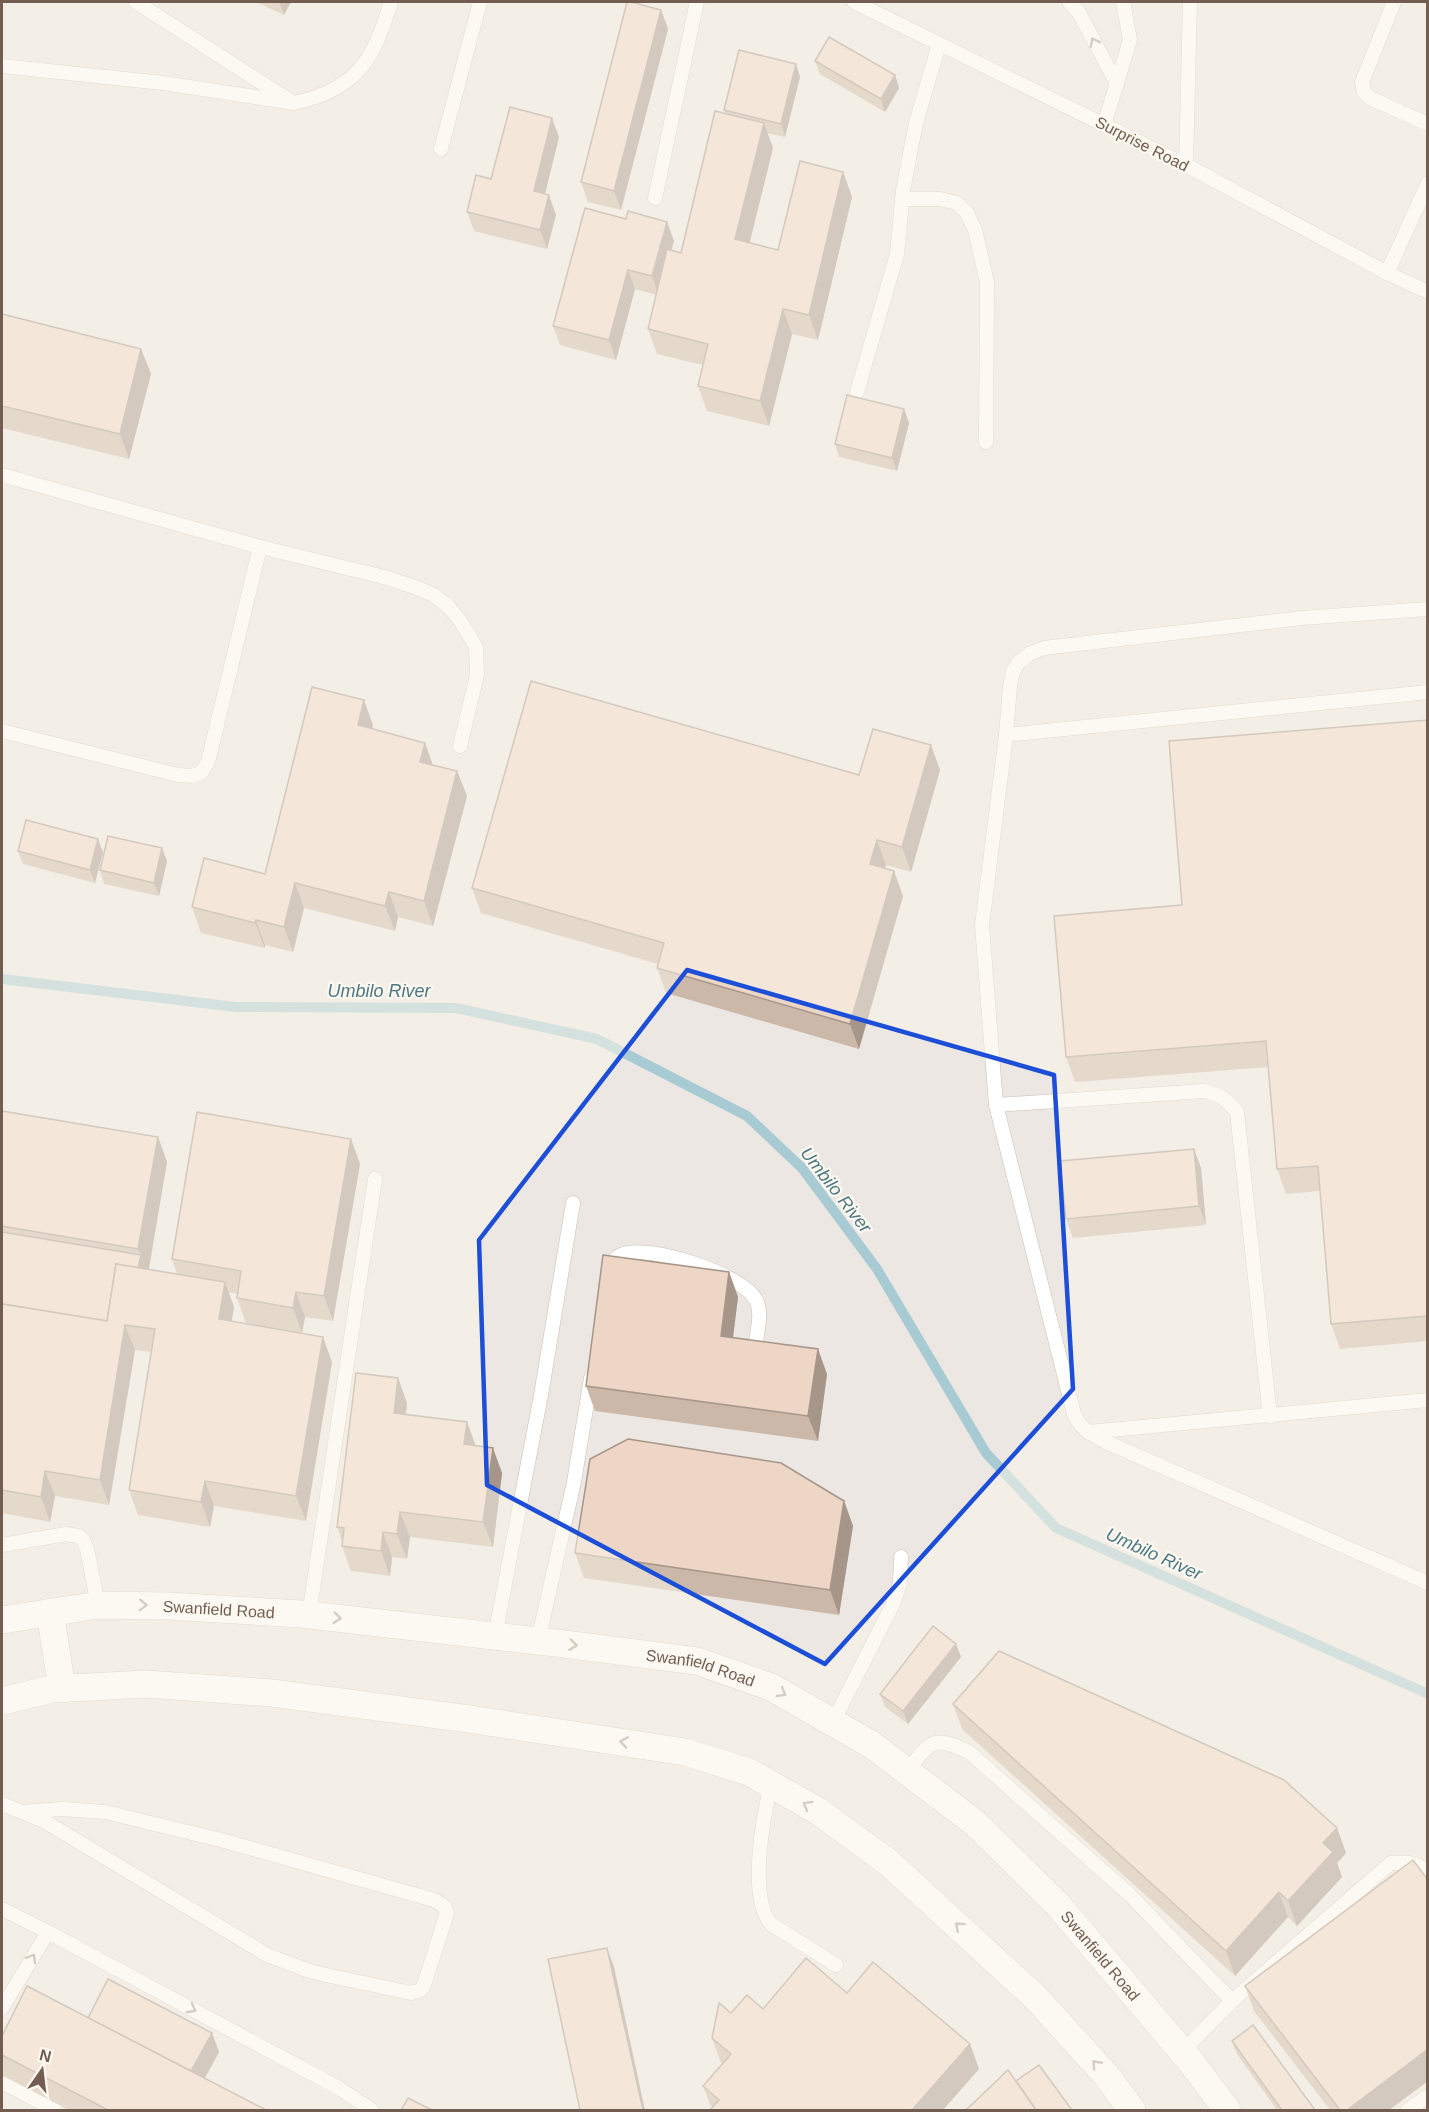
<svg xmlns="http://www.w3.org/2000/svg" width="1429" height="2112" viewBox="0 0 1429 2112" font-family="Arial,sans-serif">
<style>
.industrial{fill:#ece7e3}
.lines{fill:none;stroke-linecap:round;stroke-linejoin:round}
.stream{stroke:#a8cbd3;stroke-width:10}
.service-casing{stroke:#ccbdb1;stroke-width:15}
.minor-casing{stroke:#ccbdb1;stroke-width:28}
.service{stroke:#fff;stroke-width:14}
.minor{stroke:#fff;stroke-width:27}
.wall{fill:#ccb8a9}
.shaded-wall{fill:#a6968a}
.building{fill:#edd6c5;stroke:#a6968a;stroke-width:1.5}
.oneway{stroke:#ab9e96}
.marked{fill:none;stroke:#1d4ed8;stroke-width:4.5;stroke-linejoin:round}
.labels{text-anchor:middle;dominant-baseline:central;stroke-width:4.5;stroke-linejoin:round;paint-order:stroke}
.street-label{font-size:16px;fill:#735d50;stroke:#fdf8f0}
.water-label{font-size:18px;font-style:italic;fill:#4c7983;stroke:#fdf8f0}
</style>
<rect width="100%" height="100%" fill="#faf4ea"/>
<rect class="industrial" x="2" y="2" width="1425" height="2108"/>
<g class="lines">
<polyline class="stream" points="2,979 236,1007 456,1008 597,1039 747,1116 802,1168 877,1269 986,1453 1056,1528 1428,1694"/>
<defs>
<g id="service">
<polyline points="136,2 290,101"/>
<polyline points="854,2 1186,165 1387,273 1428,292"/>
<polyline points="1069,2 1079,13 1117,84"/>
<polyline points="1394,2 1362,82 1364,92 1370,98 1428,124"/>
<path d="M 2,66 L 163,83 L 294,103 C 358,89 373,60 391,2"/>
<polyline points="1104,125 1130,40 1123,2"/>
<polyline points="441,149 480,2"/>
<polyline points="1186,165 1190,2"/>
<polyline points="655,198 697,2"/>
<polyline points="902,199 940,199 957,203 967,213 975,230 987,282 986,442"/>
<polyline points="1387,273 1428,183"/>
<polyline points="857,392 897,254 903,190 916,123 939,44"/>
<polyline points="2,475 260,547 380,576 412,586 434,595 449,607 461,622 476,647 477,675 460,746"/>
<path d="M 1428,609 L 1302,618 L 1044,648 L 1029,654 L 1019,662 L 1013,671 L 1010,686 L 1006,735 L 982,925 L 996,1105 L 1074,1414 C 1081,1430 1091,1434 1106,1442 L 1428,1583"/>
<polyline points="2,731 178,775 192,776 201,773 208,762 260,547"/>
<polyline points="1006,735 1428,692"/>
<path d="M 996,1105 L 1204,1091 C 1220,1094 1227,1100 1237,1112 L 1270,1416"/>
<path d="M 609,1273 C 610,1266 613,1258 621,1255 C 647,1243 743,1274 756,1300 C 762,1312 758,1328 756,1341"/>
<polyline points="1089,1432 1428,1400"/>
<polyline points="2,1545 66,1534 79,1536 83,1540 87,1549 98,1605"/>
<polyline points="309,1615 375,1179"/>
<polyline points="495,1636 541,1395 573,1203"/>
<polyline points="538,1641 574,1482 591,1378"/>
<polyline points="833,1722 893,1604 900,1583 901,1557"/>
<path d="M 907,1771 C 931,1742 931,1734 969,1752 L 1130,1895 L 1232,2001 L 1391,1863 L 1410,1863 L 1428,1870"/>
<path d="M 771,1784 C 763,1818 748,1897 771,1924 L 836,1965"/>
<polyline points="2,1804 44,1821 267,1955 312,1972 411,1993 421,1990 424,1985 447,1913 444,1906 434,1900 221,1840 105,1812 62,1809 22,1812"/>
<polyline points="2,1909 48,1932"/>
<polyline points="2,2008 48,1932 337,2087 372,2110"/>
<polyline points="1182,2052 1232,2001"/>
<polyline points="2,2082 55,2110"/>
<polyline points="1408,2110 1428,2096"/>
</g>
<g id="minor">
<polyline points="50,1612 62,1689"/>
<path id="s1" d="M 2,1620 L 98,1605 L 168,1606 L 301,1614 L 564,1644 L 697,1661 L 771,1687 L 872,1745 L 975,1823 L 1058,1905 L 1191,2062 L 1227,2110"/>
<polyline points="2,1701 52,1689 146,1684 272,1693 469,1719 685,1752 749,1772 818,1811 889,1863 1036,1998 1106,2075 1132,2110"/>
</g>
</defs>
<use href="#service" class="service-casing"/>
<use href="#minor" class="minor-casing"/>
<use href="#service" class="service"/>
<use href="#minor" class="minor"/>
</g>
<g class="wall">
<polygon points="256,2 291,2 284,15"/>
<polygon points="661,10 668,29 621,210 588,202 581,182"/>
<polygon points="815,61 895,75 899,88 885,112 820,74"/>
<polygon points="796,64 800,77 785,137 767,133 773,148 750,242 778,250 843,172 852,197 818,340 792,334 769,426 707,411 698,386 703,365 657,354 648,329 656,295 635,289 616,360 560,345 553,326 626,219 667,222 674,241 671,250 681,253 725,113 724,110"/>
<polygon points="559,137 545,194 556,215 547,249 474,231 467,212 491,179"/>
<polygon points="2,314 141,349 151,374 129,459 2,428"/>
<polygon points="904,409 909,423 897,471 839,457 835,444"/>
<polygon points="1428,720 1428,1341 1340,1349 1331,1324 1320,1191 1286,1194 1277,1169 1268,1067 1075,1082 1066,1057 1182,905"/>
<polygon points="373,725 372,729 433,765 457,771 467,796 433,926 398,917 395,931 304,908 293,952 265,945 265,948 201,933 192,907 265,874"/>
<polygon points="940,770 911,872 886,865 885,868 903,896 859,1049 666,993 657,968 658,964 481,913 472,888 859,775"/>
<polygon points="162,848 167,861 159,896 104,884 100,870"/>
<polygon points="18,851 103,852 95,883 23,864"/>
<polygon points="2,1111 158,1137 167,1162 148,1269 177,1274 172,1259 351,1139 360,1164 333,1321 305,1317 302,1333 246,1323 237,1298 238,1294 228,1292 234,1307 231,1321 332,1362 306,1521 214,1506 210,1527 138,1515 129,1490 152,1352 135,1350 109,1505 55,1496 50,1522 2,1513"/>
<polygon points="1201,1168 1206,1225 1073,1238 1066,1219"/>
<polygon points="729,1272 738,1297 733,1337 827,1374 818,1441 595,1411 586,1386"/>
<polygon points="398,1378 407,1403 406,1414 467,1422 476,1446 502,1473 493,1547 410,1537 407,1559 392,1557 390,1576 351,1571 342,1546 342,1542 337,1527"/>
<polygon points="844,1501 853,1526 839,1615 584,1578 575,1553"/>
<polygon points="956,1644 961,1657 908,1724 885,1707 880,1694"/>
<polygon points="953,1704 1337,1828 1346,1853 1337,1863 1342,1877 1297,1926 1288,1917 1235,1976 962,1729"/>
<polygon points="1428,1880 1428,2081 1389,2110 1330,2110 1254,2011 1245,1986"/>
<polygon points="847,1993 970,2044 979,2069 712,2109 703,2086 722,2064 721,2063 712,2038 731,2013 763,2009"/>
<polygon points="88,2018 212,2033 219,2052 205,2078 266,2110 69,2110 3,2076 2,2072 2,2036"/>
<polygon points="1232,2041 1315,2110 1277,2110 1237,2054"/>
</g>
<g class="shaded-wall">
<polygon points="279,2 291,2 284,15"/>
<polygon points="661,10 668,29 621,210 614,191"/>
<polygon points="796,64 800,77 785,137 781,124"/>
<polygon points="895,75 899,88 885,112 881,99"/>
<polygon points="552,118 559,137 541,210 534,191"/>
<polygon points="764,123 773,148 744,264 735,239"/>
<polygon points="843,172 852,197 818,340 809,315"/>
<polygon points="549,195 556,215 547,249 540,230"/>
<polygon points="667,222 674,241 659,296 652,276"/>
<polygon points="628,270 635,289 616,360 609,340"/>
<polygon points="783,309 792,334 769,426 760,401"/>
<polygon points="141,349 151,374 129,459 120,434"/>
<polygon points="904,409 909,423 897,471 892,458"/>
<polygon points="364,700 373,725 367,750 358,725"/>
<polygon points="425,743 434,768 420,762"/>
<polygon points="931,745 940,770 911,872 902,847"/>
<polygon points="457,771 467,796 433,926 424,901"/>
<polygon points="98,839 103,852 95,883 90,870"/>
<polygon points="877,840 886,865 879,889 870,864"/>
<polygon points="162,848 167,861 159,896 154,883"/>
<polygon points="894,871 903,896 859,1049 850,1024"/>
<polygon points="295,883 304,908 293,952 284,927"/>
<polygon points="389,892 398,917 395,931 385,906"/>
<polygon points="256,920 265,945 265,948 255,923"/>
<polygon points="158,1137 167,1162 145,1292 138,1273 141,1255 138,1249"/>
<polygon points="351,1139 360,1164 333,1321 324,1296"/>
<polygon points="1194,1149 1201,1168 1206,1225 1199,1206"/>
<polygon points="729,1272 738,1297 730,1361 721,1336"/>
<polygon points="225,1282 234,1307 228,1344 219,1319"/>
<polygon points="296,1292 305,1317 302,1333 293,1308"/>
<polygon points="125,1325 135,1350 109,1505 100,1480"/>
<polygon points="323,1337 332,1362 306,1521 296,1496"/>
<polygon points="818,1349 827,1374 818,1441 808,1416"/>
<polygon points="398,1378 407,1403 403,1438 394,1413"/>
<polygon points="467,1422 476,1447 464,1444"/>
<polygon points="493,1448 502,1473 493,1547 483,1522"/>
<polygon points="45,1471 55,1496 50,1522 41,1497"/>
<polygon points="205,1481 214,1506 210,1527 201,1502"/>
<polygon points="844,1501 853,1526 839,1615 830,1590"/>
<polygon points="400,1512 410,1537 407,1559 397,1534"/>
<polygon points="383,1532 392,1557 390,1576 381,1551"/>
<polygon points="956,1644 961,1657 908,1724 903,1711"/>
<polygon points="1337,1828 1346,1853 1337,1863 1342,1877 1297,1926 1288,1901 1323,1843"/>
<polygon points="1279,1892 1288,1917 1235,1976 1226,1951"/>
<polygon points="607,1948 614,1967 645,2110 643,2110"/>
<polygon points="212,2033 219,2052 196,2094 189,2075"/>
<polygon points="970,2044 979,2069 943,2110 912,2110"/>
<polygon points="1428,2049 1428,2081 1389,2110 1347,2110"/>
</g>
<g class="building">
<polygon points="627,2 631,2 661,10 614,191 581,182"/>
<polygon points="829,37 895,75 881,99 815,61"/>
<polygon points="739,50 796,64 781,124 724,110"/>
<polygon points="510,107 552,118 534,191 549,195 540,230 467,212 476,175 491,179"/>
<polygon points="715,111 764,123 735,239 778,250 800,161 843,172 809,315 783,309 760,401 698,386 708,344 648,329 667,249 681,253"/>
<polygon points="585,208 626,219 628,211 667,222 652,276 628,270 609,340 553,326"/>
<polygon points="2,314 141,349 120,434 2,406"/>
<polygon points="847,395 904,409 892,458 835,444"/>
<polygon points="531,681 859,775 873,729 931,745 902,847 877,840 870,864 894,871 850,1024 657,968 664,943 472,888"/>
<polygon points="312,687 364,700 358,725 425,743 420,762 457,771 424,901 389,892 385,906 295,883 284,927 256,920 255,923 192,907 204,858 265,874"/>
<polygon points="1428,720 1428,1316 1331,1324 1318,1166 1277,1169 1266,1041 1066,1057 1054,916 1182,905 1169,741"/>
<polygon points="26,820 98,839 90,870 18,851"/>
<polygon points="108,836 162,848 154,883 100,870"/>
<polygon points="2,1111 158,1137 138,1249 2,1226"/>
<polygon points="197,1112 351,1139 324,1296 296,1292 293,1308 237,1298 241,1271 172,1259"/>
<polygon points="1194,1149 1199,1206 1066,1219 1060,1161"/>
<polygon points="2,1232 141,1255 138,1268 116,1264 107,1321 2,1304"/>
<polygon points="603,1255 729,1272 721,1336 818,1349 808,1416 586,1386"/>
<polygon points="116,1264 225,1282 219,1319 323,1337 296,1496 205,1481 201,1502 129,1490 155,1329 125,1325 100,1480 45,1471 41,1497 2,1490 2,1304 107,1321"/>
<polygon points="356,1373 398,1378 394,1413 467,1422 464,1444 493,1448 483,1522 400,1512 397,1534 383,1532 381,1551 342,1546 344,1528 337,1527"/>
<polygon points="628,1439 781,1463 844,1501 830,1590 575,1553 590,1459"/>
<polygon points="933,1626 956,1644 903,1711 880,1694"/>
<polygon points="999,1651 1284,1780 1337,1828 1323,1843 1333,1852 1288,1901 1279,1892 1226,1951 953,1704"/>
<polygon points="1413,1860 1428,1880 1428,2049 1347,2110 1340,2110 1245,1986"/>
<polygon points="607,1948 643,2110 580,2110 548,1959"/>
<polygon points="806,1958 847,1993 873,1962 970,2044 912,2110 710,2110 719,2100 703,2086 731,2054 712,2038 719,2003 731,2013 747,1995 763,2009"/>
<polygon points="108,1979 212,2033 191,2071 88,2018"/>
<polygon points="27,1986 266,2110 108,2110 2,2055 2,2036"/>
<polygon points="1253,2025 1315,2110 1282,2110 1232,2041"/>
<polygon points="1039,2065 1072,2110 1036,2110 1016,2081"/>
<polygon points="1008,2070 1036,2110 966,2110"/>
<polygon points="408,2098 432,2110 401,2110"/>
</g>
<defs><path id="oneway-chevron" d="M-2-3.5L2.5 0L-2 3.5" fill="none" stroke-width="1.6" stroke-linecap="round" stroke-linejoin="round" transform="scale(1.5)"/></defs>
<g class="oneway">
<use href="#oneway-chevron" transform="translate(1094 42) rotate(-118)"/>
<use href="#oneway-chevron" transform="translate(143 1605) rotate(2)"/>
<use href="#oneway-chevron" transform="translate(337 1618) rotate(6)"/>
<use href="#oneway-chevron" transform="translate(573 1645) rotate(7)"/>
<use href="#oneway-chevron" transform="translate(782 1693) rotate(30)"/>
<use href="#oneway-chevron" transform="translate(624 1742) rotate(-171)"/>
<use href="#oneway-chevron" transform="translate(807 1805) rotate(-150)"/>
<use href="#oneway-chevron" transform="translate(959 1926) rotate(-138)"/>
<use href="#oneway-chevron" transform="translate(32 1958) rotate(-59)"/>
<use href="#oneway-chevron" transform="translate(192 2009) rotate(28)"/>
<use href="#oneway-chevron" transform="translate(1096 2064) rotate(-132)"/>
</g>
<path d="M0 0H1429V2112H0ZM 687,970 L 1054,1075 L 1073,1389 L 825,1664 L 487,1485 L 479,1240 Z" fill="#faf4ea" fill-opacity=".55" fill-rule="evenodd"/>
<path class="marked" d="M 687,970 L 1054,1075 L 1073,1389 L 825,1664 L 487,1485 L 479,1240 Z"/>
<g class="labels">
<g class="street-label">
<text transform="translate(1142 144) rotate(27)">Surprise Road</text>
<text stroke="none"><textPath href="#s1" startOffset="218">Swanfield Road</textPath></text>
<text stroke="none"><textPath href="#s1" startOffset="704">Swanfield Road</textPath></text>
<text stroke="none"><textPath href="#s1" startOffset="1206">Swanfield Road</textPath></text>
</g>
<g class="water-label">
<text x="379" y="991">Umbilo River</text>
<text transform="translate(836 1190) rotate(52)">Umbilo River</text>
<text transform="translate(1154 1554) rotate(24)">Umbilo River</text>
</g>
</g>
<rect width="1429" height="2112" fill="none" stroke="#735d50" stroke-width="6"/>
<g transform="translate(42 2070) rotate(14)" stroke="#fdf8f0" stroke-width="4.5" paint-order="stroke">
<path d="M0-4.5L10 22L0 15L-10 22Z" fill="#735d50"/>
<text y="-9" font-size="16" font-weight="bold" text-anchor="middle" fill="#735d50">N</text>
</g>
</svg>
